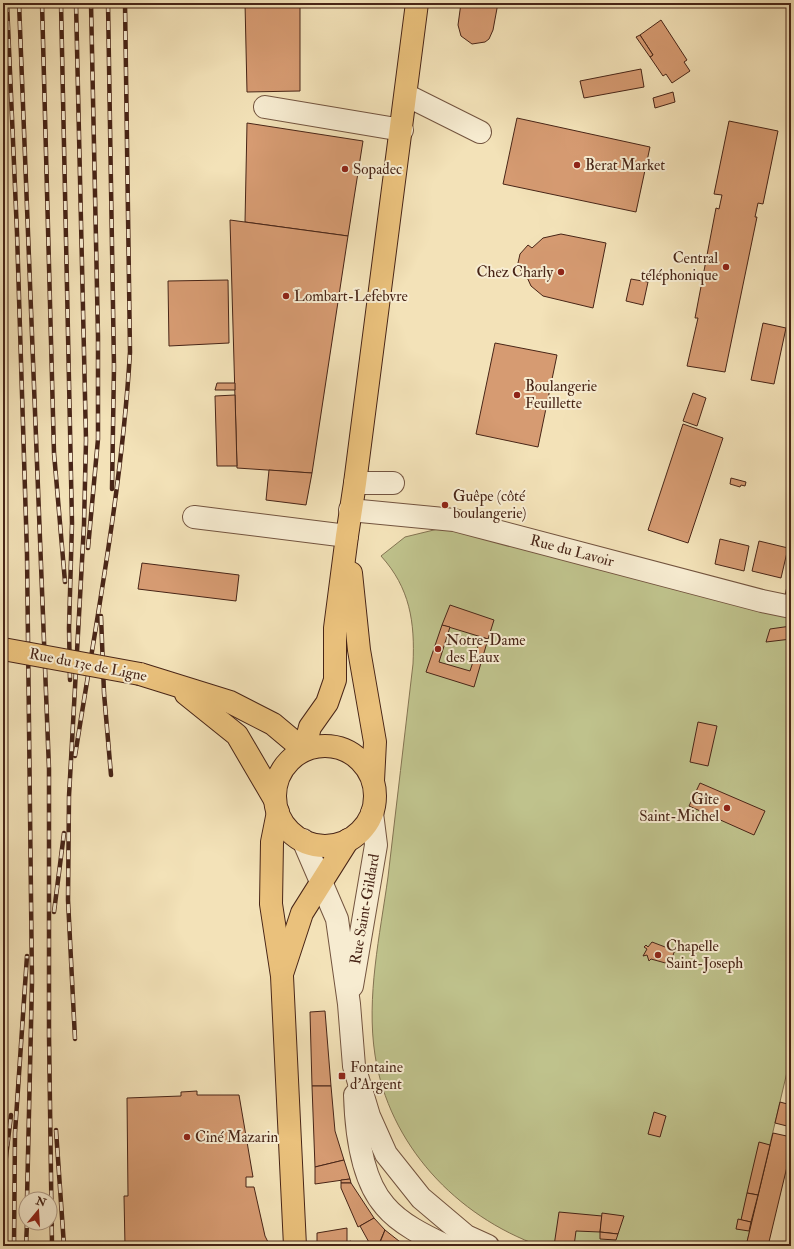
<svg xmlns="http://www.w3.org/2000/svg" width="794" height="1249" viewBox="0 0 794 1249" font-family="'IM FELL Double Pica',serif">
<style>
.green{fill:#bfc28c;stroke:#847452}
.building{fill:#d69b72;stroke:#482517}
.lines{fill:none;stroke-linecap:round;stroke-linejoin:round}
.minor-casing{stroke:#73543f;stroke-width:24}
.major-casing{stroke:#482517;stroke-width:24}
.minor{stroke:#f7ecd1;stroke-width:22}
.major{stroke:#eac17c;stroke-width:22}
.rail-casing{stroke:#482517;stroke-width:4.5}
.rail{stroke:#f7ecd1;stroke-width:3;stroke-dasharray:9;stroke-linecap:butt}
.major-bridge-casing{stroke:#482517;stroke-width:24;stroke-linecap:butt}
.major-bridge{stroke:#eac17c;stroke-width:22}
.poi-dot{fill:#8f2418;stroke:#f7ecd1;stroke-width:1.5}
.labels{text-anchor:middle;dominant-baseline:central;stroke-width:4;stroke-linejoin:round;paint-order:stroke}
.poi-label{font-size:15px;fill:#482517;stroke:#f7ecd1;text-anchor:start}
.street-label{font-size:15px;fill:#482517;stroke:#f7ecd1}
</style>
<rect width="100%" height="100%" fill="#f3e2b8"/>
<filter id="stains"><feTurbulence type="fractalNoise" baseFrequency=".005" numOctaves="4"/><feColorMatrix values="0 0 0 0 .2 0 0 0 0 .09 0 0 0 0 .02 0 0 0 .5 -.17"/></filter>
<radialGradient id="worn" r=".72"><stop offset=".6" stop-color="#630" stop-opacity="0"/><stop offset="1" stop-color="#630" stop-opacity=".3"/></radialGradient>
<path class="green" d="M 442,528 L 791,612 L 791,1055 L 746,1246 L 540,1246 C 456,1216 389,1145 375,1055 C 366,997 380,935 388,877 C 396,806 405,735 413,664 C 415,622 410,588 381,556 L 405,537 Z"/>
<g class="building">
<polygon points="245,3 300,3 300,91 247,92"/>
<polygon points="461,3 498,3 493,30 489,39 485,42 472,44 461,36 458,25"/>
<polygon points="661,20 687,60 684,62 690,71 672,83 666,74 663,76 650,57 653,55 640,35"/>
<polygon points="640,35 653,55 650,57 636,37"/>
<polygon points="641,69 644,87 584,98 580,81"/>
<polygon points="673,92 675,102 655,108 653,98"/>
<polygon points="517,118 650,147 636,212 503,184"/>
<polygon points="729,121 778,131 763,204 758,203 755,217 757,217 725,372 687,366 698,318 695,318 716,208 719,209 722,195 714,194"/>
<polygon points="247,123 363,141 348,236 245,222"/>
<polygon points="230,220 348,236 312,473 237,468"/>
<polygon points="561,234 606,243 593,308 543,296 531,286 526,275 522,276 519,264 518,263 520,254 528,245 532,248 543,238"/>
<polygon points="631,279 648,282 643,305 626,301"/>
<polygon points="228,280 229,343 169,346 168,281"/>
<polygon points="763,323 786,328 774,384 751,380"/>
<polygon points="495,343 557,355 538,447 476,434"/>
<polygon points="217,383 235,383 235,390 215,390"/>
<polygon points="693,393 706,398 697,426 683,421"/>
<polygon points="235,395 237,466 217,466 215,396"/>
<polygon points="683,424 723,438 688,543 648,530"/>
<polygon points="269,470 312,473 306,505 266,500"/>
<polygon points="731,478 746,482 745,486 741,485 740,487 730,484"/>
<polygon points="720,539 749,546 744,571 715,564"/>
<polygon points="759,541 788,548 781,578 752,571"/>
<polygon points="142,563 239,575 236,601 138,589"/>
<polygon points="789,576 791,576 791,597 785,596"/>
<polygon points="450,605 494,620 488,639 442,625"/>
<polygon points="442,625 450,627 439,662 470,671 481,637 488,639 474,687 426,672"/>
<polygon points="791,626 791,639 766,642 770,629"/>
<polygon points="698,722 717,726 708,766 690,762"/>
<polygon points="700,783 765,811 754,835 689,806"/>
<polygon points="652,942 673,950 674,947 676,947 675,950 677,951 674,952 671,963 673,963 670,967 669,964 651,959 649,961 647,955 643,956 647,949 644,947 646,945 648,947"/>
<polygon points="325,1011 331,1086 312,1086 310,1012"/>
<polygon points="312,1086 331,1086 335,1131 344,1160 315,1167"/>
<polygon points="197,1091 197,1095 239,1095 253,1177 246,1177 246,1187 254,1187 265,1236 270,1246 125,1246 124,1196 128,1196 127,1098 181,1096 181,1092"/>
<polygon points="780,1102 791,1105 791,1127 775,1123"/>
<polygon points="654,1112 666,1116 660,1137 648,1134"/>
<polygon points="773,1133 791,1137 791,1150 768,1246 746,1246"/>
<polygon points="759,1142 770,1145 758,1195 747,1193"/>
<polygon points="344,1160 350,1179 315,1184 315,1167"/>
<polygon points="350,1179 351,1183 341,1183 341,1180"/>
<polygon points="341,1183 351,1183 374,1218 358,1227 341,1188"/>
<polygon points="747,1193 758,1195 751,1222 741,1220"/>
<polygon points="559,1212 602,1216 600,1232 576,1231 574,1246 554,1246"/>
<polygon points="602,1213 624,1216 618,1234 600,1232"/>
<polygon points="374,1218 385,1230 378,1246 371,1246 360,1226"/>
<polygon points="738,1219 751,1222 749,1231 736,1229"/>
<polygon points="347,1228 347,1242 351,1241 351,1246 317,1246 317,1233"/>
<polygon points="385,1230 404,1245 403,1246 379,1245"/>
<polygon points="600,1232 618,1234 616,1240 600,1239"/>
</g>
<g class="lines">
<defs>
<g id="minor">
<polyline points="406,95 480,132"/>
<polyline points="265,107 402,130"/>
<polyline points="355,483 393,483"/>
<polyline points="350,510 454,520 762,601 791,607"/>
<polyline points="194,517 347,536"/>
<polyline points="303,840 337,919 349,1004 354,1066 369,1116 386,1154 421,1198 466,1236 488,1246"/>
<polyline points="352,986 376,845 372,813"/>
<path d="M 355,1095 C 356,1129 361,1179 385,1206 C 400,1224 425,1236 446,1246"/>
</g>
<g id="major">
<polyline points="351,573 359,650 375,742 373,781"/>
<polyline points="140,674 230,702 273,724 304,750 310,727 327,703 335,680 335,628 347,536 355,483 417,3"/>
<polyline points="186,694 237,735 275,800"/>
<circle cx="325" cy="796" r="50"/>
<polyline points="278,812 272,842 271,904 282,976 295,1246"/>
<polyline points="283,971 302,913 348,840"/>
</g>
</defs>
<use href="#minor" class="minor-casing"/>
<use href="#major" class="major-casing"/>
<use href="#minor" class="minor"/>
<use href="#major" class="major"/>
<defs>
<g id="rail">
<polyline points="7,3 17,233 27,554 32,982 27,1199"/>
<polyline points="19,3 49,769 49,1035 52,1246"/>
<polyline points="42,3 54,453 65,582"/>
<polyline points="61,3 72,523 69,628 70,680"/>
<polyline points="108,3 114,367 112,489"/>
<polyline points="88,548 98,439 98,336 91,3"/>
<polyline points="101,616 104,693 111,775"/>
<path d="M 75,756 C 96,622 122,488 130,352 L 125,3"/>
<polyline points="54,912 64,833"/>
<polyline points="75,1039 68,900 69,796 84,525 86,440 76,3"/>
<polyline points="56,1130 64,1246"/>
<polyline points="3,1182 11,1115"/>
<polyline points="14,1246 15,1133 27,956"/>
<polyline points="26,1246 27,1223"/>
</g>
</defs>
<use href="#rail" class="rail-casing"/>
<use href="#rail" class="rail"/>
<defs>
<polyline id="major-bridge" points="3,649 140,674"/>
</defs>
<use href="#major-bridge" class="major-bridge-casing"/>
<use href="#major-bridge" class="major-bridge"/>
</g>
<g class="poi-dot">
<circle cx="577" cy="165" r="4"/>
<circle cx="345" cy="169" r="4"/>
<circle cx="726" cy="267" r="4"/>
<circle cx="561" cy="272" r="4"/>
<circle cx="286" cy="296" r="4"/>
<circle cx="517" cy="395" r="4"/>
<circle cx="445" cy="505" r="4"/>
<circle cx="438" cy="649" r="4"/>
<circle cx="727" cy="808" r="4"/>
<circle cx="658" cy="955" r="4"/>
<rect x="338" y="1072" width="8" height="8" rx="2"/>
<circle cx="187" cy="1137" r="4"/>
</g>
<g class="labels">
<g class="poi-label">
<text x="585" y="165">Berat Market</text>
<text x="353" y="169">Sopadec</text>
<text x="718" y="258" text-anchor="end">Central<tspan x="718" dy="17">téléphonique</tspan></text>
<text x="553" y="272" text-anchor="end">Chez Charly</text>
<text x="294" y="296">Lombart-Lefebvre</text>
<text x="525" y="386">Boulangerie<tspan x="525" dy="17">Feuillette</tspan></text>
<text x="453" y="496">Guêpe (côté<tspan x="453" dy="17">boulangerie)</tspan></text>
<text x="446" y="640">Notre-Dame<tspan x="446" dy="17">des Eaux</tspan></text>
<text x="719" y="799" text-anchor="end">Gîte<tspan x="719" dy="17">Saint-Michel</tspan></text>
<text x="666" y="946">Chapelle<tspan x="666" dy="17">Saint-Joseph</tspan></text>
<text x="350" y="1067">Fontaine<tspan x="350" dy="17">d'Argent</tspan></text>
<text x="195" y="1137">Ciné Mazarin</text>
</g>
<g class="street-label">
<text transform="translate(572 551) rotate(15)">Rue du Lavoir</text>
<text transform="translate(88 665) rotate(11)">Rue du 13e de Ligne</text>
<text transform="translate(365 909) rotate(-80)">Rue Saint-Gildard</text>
</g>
</g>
<rect width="794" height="1249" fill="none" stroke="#f3e2b8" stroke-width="16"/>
<rect x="4" y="4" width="786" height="1241" fill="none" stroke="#482517" stroke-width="2"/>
<rect x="8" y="8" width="778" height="1233" fill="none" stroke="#482517"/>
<g transform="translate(38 1211) rotate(18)"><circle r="19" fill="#f7ecd1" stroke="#b19c87"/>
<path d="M0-3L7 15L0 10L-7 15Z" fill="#8f2418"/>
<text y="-6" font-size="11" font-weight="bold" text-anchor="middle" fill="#482517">N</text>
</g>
<rect width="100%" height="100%" filter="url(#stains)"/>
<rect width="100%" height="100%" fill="url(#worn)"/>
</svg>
